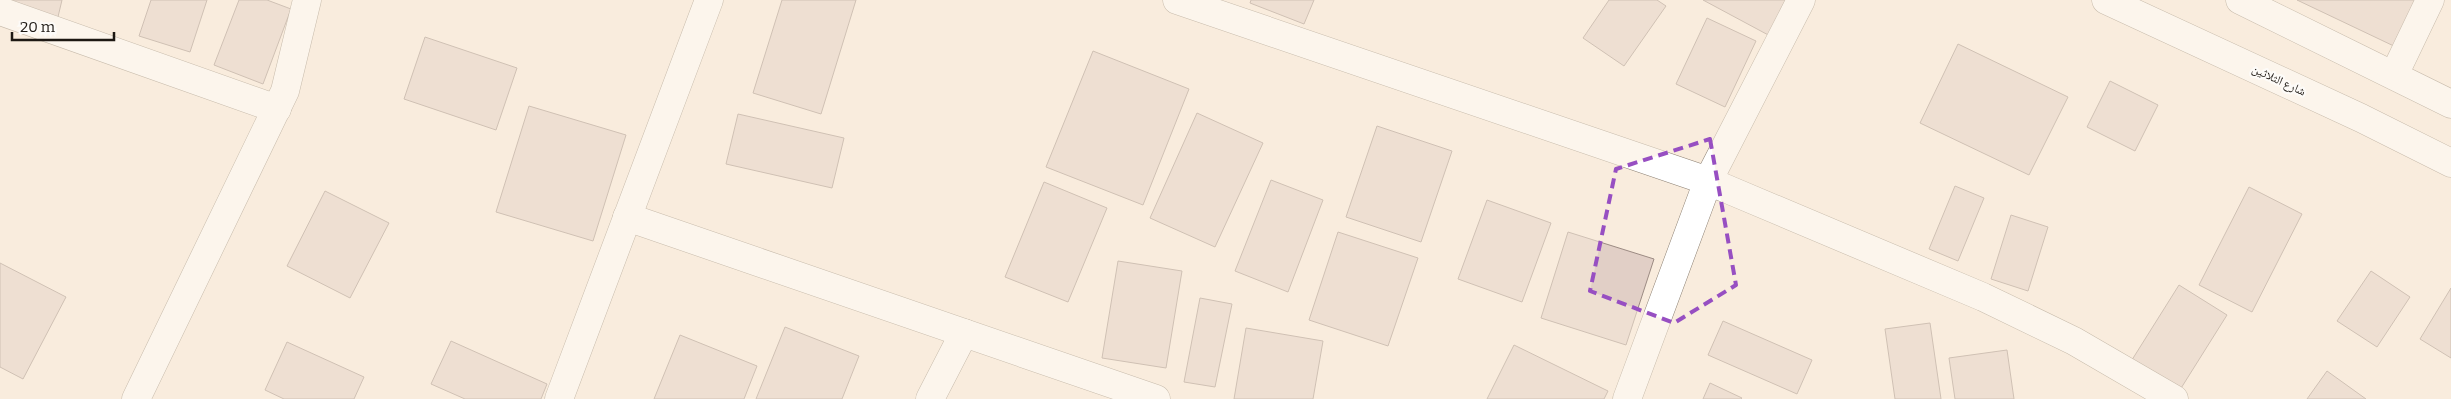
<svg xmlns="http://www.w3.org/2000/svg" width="2451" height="399" viewBox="0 0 2451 399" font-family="Bitter,'Noto Naskh Arabic',serif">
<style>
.building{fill:#e1cfc6;stroke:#9c8b83}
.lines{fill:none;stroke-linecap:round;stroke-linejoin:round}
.minor-casing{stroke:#8c8073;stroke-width:29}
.tertiary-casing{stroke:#8c8073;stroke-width:29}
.minor{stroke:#fff;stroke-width:28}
.tertiary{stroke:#fff;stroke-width:28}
.marked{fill:none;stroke:#974fc2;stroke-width:4;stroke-dasharray:10 6;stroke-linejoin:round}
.labels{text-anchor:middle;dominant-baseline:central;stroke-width:4.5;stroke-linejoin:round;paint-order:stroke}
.street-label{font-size:12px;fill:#1d1813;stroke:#fdfbf8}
</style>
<rect width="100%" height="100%" fill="#f9ecdd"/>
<g class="building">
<polygon points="0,0 62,0 57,21"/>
<polygon points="151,0 207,0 190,52 139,36"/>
<polygon points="239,0 267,0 291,9 263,84 214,65"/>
<polygon points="782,0 856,0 821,114 753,93"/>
<polygon points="1251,0 1314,0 1304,24 1250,3"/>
<polygon points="1609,0 1657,0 1666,6 1624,66 1583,38"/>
<polygon points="1703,0 1791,0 1772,37"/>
<polygon points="2297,0 2421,0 2398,48"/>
<polygon points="1707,18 1756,41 1725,107 1676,84"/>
<polygon points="425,37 517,68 496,130 404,99"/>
<polygon points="1958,44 2068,97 2029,175 1920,123"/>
<polygon points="1093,51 1189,89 1143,205 1046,167"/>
<polygon points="2110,81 2158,105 2135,151 2087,127"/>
<polygon points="529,106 626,135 593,241 496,212"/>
<polygon points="1197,113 1263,143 1215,247 1150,218"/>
<polygon points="738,114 844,138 832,188 726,164"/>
<polygon points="1377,126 1452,151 1421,242 1346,217"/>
<polygon points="1271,180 1323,200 1288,292 1235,271"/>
<polygon points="1044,182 1107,208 1068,302 1005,277"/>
<polygon points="1955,186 1984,198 1958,261 1929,249"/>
<polygon points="2249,187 2302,214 2252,312 2199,285"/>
<polygon points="325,191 389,223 350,298 287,266"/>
<polygon points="1487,200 1551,223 1522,302 1458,279"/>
<polygon points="2011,215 2048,227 2028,291 1991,279"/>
<polygon points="1338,232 1418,258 1388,346 1309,320"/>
<polygon points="1568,232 1654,259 1626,345 1541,318"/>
<polygon points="1118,261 1182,271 1166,368 1102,358"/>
<polygon points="0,263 66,297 23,379 0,367"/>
<polygon points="2371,271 2410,297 2377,347 2337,321"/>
<polygon points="2179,285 2227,315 2178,393 2130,363"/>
<polygon points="2451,288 2451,358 2420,339"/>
<polygon points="1200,298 1232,304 1215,387 1184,382"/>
<polygon points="1723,321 1812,360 1797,394 1708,355"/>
<polygon points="1930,323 1941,399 1895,399 1885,329"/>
<polygon points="785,327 859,356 842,399 756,399"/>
<polygon points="1246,328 1323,341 1313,399 1234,399"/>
<polygon points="680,335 757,366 744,399 654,399"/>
<polygon points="451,341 547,384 541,399 465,399 431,384"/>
<polygon points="287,342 364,377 354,399 284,399 265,390"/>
<polygon points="1514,345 1608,391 1604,399 1487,399"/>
<polygon points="2007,350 2014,399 1955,399 1949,358"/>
<polygon points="2327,371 2366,399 2307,399"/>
<polygon points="1710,383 1742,398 1741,399 1703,399"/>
</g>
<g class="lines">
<defs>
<g id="minor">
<polyline points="1177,0 1708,181 1983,297 2074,341 2174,399"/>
<polyline points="0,11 277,109"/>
<polyline points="2394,75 2430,0"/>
<polyline points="627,217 1156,399"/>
<polyline points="136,399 285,91 307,0"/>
<polyline points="559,399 709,0"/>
<polyline points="930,399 964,333"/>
<polyline points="1627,399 1708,181 1801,0"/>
</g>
<g id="tertiary">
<polyline points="2106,0 2361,118 2451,163"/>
<polyline points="2240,0 2451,104"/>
</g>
</defs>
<use href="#minor" class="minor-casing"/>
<use href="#tertiary" class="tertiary-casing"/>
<use href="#minor" class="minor"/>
<use href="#tertiary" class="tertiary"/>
</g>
<path d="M0 0H2451V399H0ZM 1710,139 L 1736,285 L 1674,323 L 1590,291 L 1616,169 Z" fill="#f9ecdd" fill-opacity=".55" fill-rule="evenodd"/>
<path class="marked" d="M 1710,139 L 1736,285 L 1674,323 L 1590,291 L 1616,169 Z"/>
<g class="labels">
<g class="street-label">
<text transform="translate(2279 80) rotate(25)">شارع الثلاثين</text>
</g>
</g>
<path d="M12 32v8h102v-8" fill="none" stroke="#1d1813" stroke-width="2.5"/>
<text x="20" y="32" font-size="15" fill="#1d1813" stroke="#fdfbf8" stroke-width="4" paint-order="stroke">20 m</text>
</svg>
